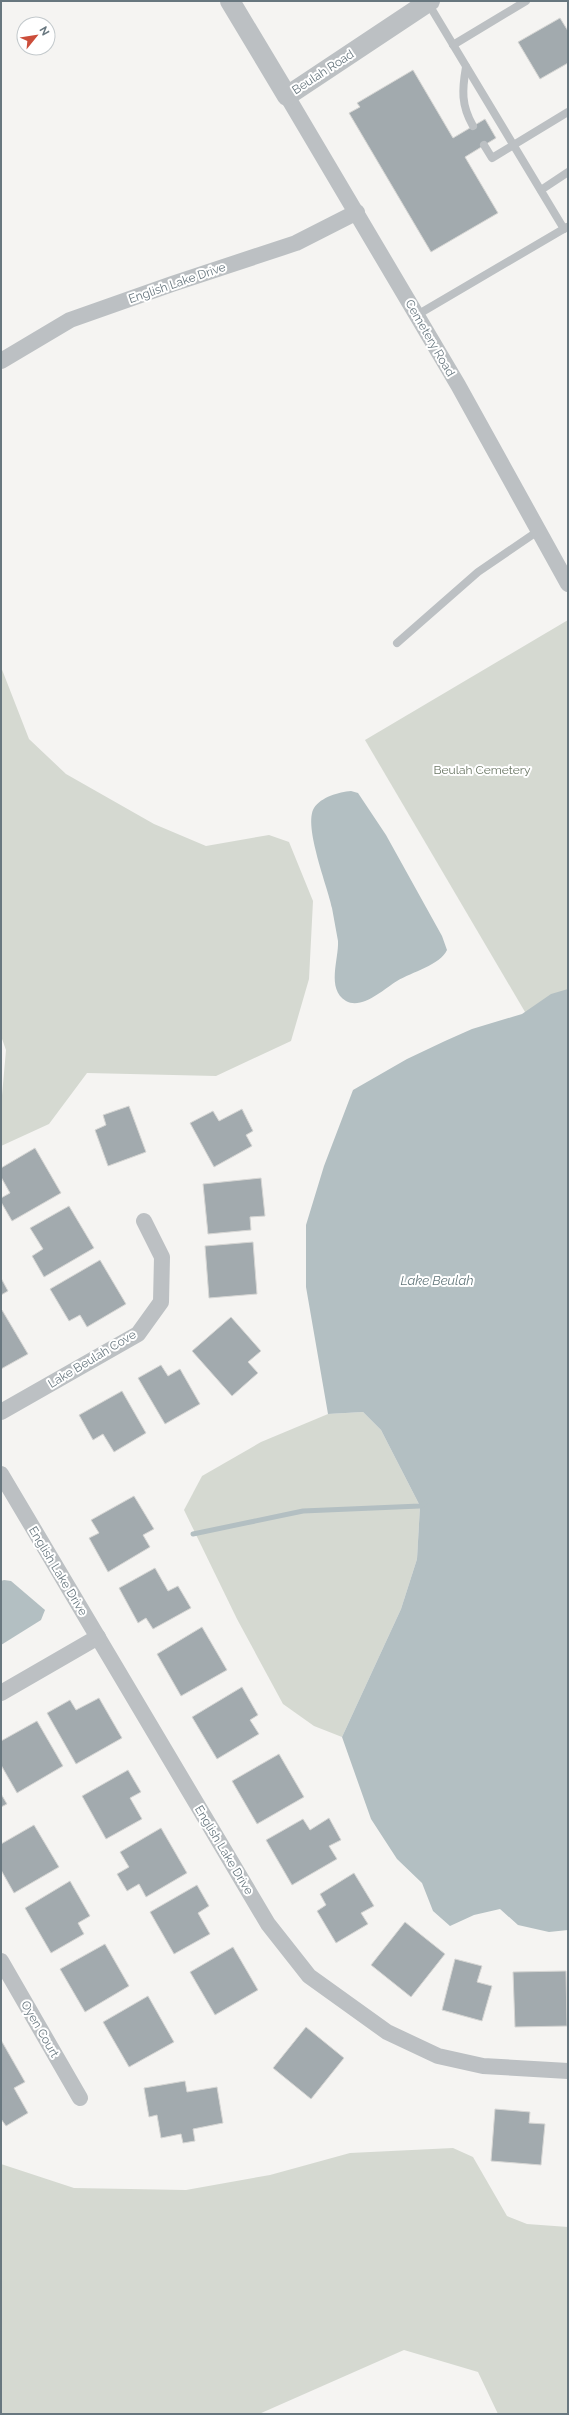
<svg xmlns="http://www.w3.org/2000/svg" width="569" height="2415" viewBox="0 0 569 2415" font-family="Raleway,sans-serif">
<style>
.green{fill:#d5d9d1}
.water{fill:#b3bfc2}
.lines{fill:none;stroke-linecap:round;stroke-linejoin:round}
.stream{stroke:#b3bfc2;stroke-width:5}
.building{fill:#a2aaae;stroke:#d6d6d4}
.service{stroke:#bcc0c3;stroke-width:8}
.minor{stroke:#bcc0c3;stroke-width:16}
.tertiary{stroke:#bcc0c3;stroke-width:20}
.labels{text-anchor:middle;dominant-baseline:central;stroke-width:4;stroke-linejoin:round;paint-order:stroke}
.street-label{font-size:12px;fill:#68777f;stroke:#fff}
.park-label{font-size:12px;fill:#6b7765;stroke:#fff}
.water-label{font-size:13px;font-style:italic;fill:#63777b;stroke:#fff}
</style>
<rect width="100%" height="100%" fill="#f5f4f2"/>
<g class="green">
<polygon points="568,620 568,1085 365,740"/>
<polygon points="1,667 29,739 66,774 154,824 206,846 269,835 289,842 313,901 309,979 291,1041 216,1076 87,1073 49,1124 1,1146 1,1107 6,1050 1,1036"/>
<polygon points="363,1412 381,1430 420,1506 417,1559 401,1609 342,1737 314,1726 283,1704 237,1619 184,1510 202,1476 261,1442 328,1414"/>
<polygon points="453,2148 473,2157 507,2216 527,2224 568,2227 568,2414 498,2414 478,2372 404,2350 259,2414 1,2414 1,2164 74,2188 186,2190 270,2175 350,2153"/>
</g>
<g class="water">
<path d="M 351,791 L 358,793 L 386,835 L 442,936 L 447,950 C 440,965 412,972 397,981 C 384,989 362,1010 346,1001 C 326,989 339,959 338,941 C 336,930 334,919 332,908 C 328,887 303,826 314,808 C 321,797 339,792 351,791 Z"/>
<polygon points="568,989 568,1930 549,1932 518,1925 500,1909 474,1915 450,1926 433,1911 422,1883 397,1859 371,1819 342,1737 401,1609 417,1559 420,1506 381,1430 363,1412 328,1414 306,1287 306,1225 324,1166 353,1090 407,1059 445,1041 472,1029 522,1014 551,994"/>
<polygon points="4,1580 11,1581 45,1610 41,1620 1,1645 1,1581"/>
</g>
<g class="lines">
<polyline class="stream" points="193,1534 303,1511 420,1506 425,1503"/>
</g>
<g class="building">
<polygon points="560,18 568,31 568,63 540,79 518,42"/>
<polygon points="413,70 453,138 485,119 496,138 465,157 498,213 431,252 349,113 360,107 357,103"/>
<polygon points="129,1106 146,1152 108,1166 95,1130 106,1125 103,1115"/>
<polygon points="242,1109 253,1131 246,1135 252,1146 214,1167 190,1123 213,1111 219,1121"/>
<polygon points="35,1148 61,1193 12,1221 1,1202 1,1198 10,1193 1,1177 1,1168"/>
<polygon points="261,1178 265,1216 250,1217 251,1230 208,1234 203,1184"/>
<polygon points="69,1206 94,1248 44,1277 32,1256 43,1249 30,1228"/>
<polygon points="253,1242 257,1294 209,1298 205,1246"/>
<polygon points="100,1260 126,1304 87,1327 80,1315 69,1321 50,1289"/>
<polygon points="1,1278 8,1291 1,1295"/>
<polygon points="1,1310 2,1310 28,1354 1,1369"/>
<polygon points="231,1317 261,1351 248,1362 258,1373 232,1396 192,1351"/>
<polygon points="161,1365 168,1376 180,1369 200,1404 165,1424 138,1378"/>
<polygon points="122,1391 146,1433 114,1452 103,1434 93,1440 79,1415"/>
<polygon points="134,1496 154,1529 143,1535 150,1547 108,1572 89,1538 99,1533 91,1520"/>
<polygon points="155,1568 168,1591 178,1586 191,1608 153,1629 146,1618 138,1623 119,1588"/>
<polygon points="202,1627 227,1670 181,1696 157,1654"/>
<polygon points="242,1687 258,1715 250,1720 259,1734 217,1759 192,1717"/>
<polygon points="99,1698 122,1738 76,1764 47,1713 70,1700 76,1710"/>
<polygon points="37,1721 63,1766 17,1793 1,1765 1,1741"/>
<polygon points="279,1754 304,1797 257,1824 232,1781"/>
<polygon points="128,1770 141,1792 130,1798 142,1819 106,1839 82,1796"/>
<polygon points="1,1794 7,1804 1,1807"/>
<polygon points="329,1818 341,1840 329,1846 337,1859 292,1885 266,1840 303,1819 310,1830"/>
<polygon points="34,1825 59,1867 14,1893 1,1870 1,1844"/>
<polygon points="161,1828 187,1873 146,1897 139,1884 127,1891 117,1874 129,1867 120,1852"/>
<polygon points="354,1873 374,1906 361,1913 368,1924 336,1943 317,1911 326,1905 320,1894"/>
<polygon points="70,1881 90,1916 78,1923 84,1934 51,1953 25,1908"/>
<polygon points="197,1885 209,1906 198,1913 210,1934 174,1954 150,1912"/>
<polygon points="405,1922 445,1954 411,1997 371,1965"/>
<polygon points="105,1944 129,1986 85,2012 60,1969"/>
<polygon points="233,1947 258,1990 215,2015 190,1972"/>
<polygon points="455,1959 482,1966 477,1982 492,1986 482,2021 442,2010"/>
<polygon points="566,1971 567,2026 515,2027 513,1972"/>
<polygon points="148,1996 174,2042 129,2067 103,2022"/>
<polygon points="306,2027 344,2058 311,2099 273,2068"/>
<polygon points="1,2040 25,2082 14,2088 28,2113 6,2126 1,2119"/>
<polygon points="185,2081 187,2092 217,2087 223,2123 193,2129 195,2141 183,2143 181,2134 161,2138 157,2115 149,2117 144,2088"/>
<polygon points="495,2109 530,2112 529,2123 545,2124 541,2165 491,2161"/>
</g>
<g class="lines">
<g class="service">
<polyline points="428,3 564,229"/>
<polyline points="453,45 526,1"/>
<path d="M 466,67 C 462,90 461,105 473,126"/>
<polyline points="484,145 492,158 568,112"/>
<polyline points="541,190 568,172"/>
<polyline points="417,315 567,227"/>
<polyline points="397,643 478,572 538,531"/>
</g>
<g class="minor">
<polyline points="287,96 458,385 568,584"/>
<polyline points="1,361 70,320 172,284 296,243 357,212"/>
<polyline points="1,1412 138,1334 161,1302 162,1257 144,1221"/>
<polyline points="1,1474 268,1924 309,1976 387,2032 438,2056 483,2066 568,2071"/>
<polyline points="1,1693 98,1637"/>
<polyline points="1,1961 80,2098"/>
</g>
<polyline class="tertiary" points="230,1 287,96 430,1"/>
</g>
<g class="labels">
<g class="street-label">
<text transform="translate(323 72) rotate(-33)">Beulah Road</text>
<text transform="translate(177 283) rotate(-19)">English Lake Drive</text>
<text transform="translate(430 338) rotate(60)">Cemetery Road</text>
<text transform="translate(92 1359) rotate(-31)">Lake Beulah Cove</text>
<text transform="translate(58 1571) rotate(59)">English Lake Drive</text>
<text transform="translate(224 1850) rotate(59)">English Lake Drive</text>
<text transform="translate(40 2029) rotate(60)">Oyen Court</text>
</g>
<g class="park-label">
<text x="482" y="770">Beulah Cemetery</text>
</g>
<g class="water-label">
<text x="437" y="1280">Lake Beulah</text>
</g>
</g>
<rect width="569" height="2415" fill="none" stroke="#68777f" stroke-width="4"/>
<g transform="translate(36 36) rotate(60)"><circle r="19" fill="#ffffff" stroke="#c3c9cc"/>
<path d="M0-3L7 15L0 10L-7 15Z" fill="#cc4e3b"/>
<text y="-6" font-size="11" font-weight="bold" text-anchor="middle" fill="#68777f">N</text>
</g>
</svg>
